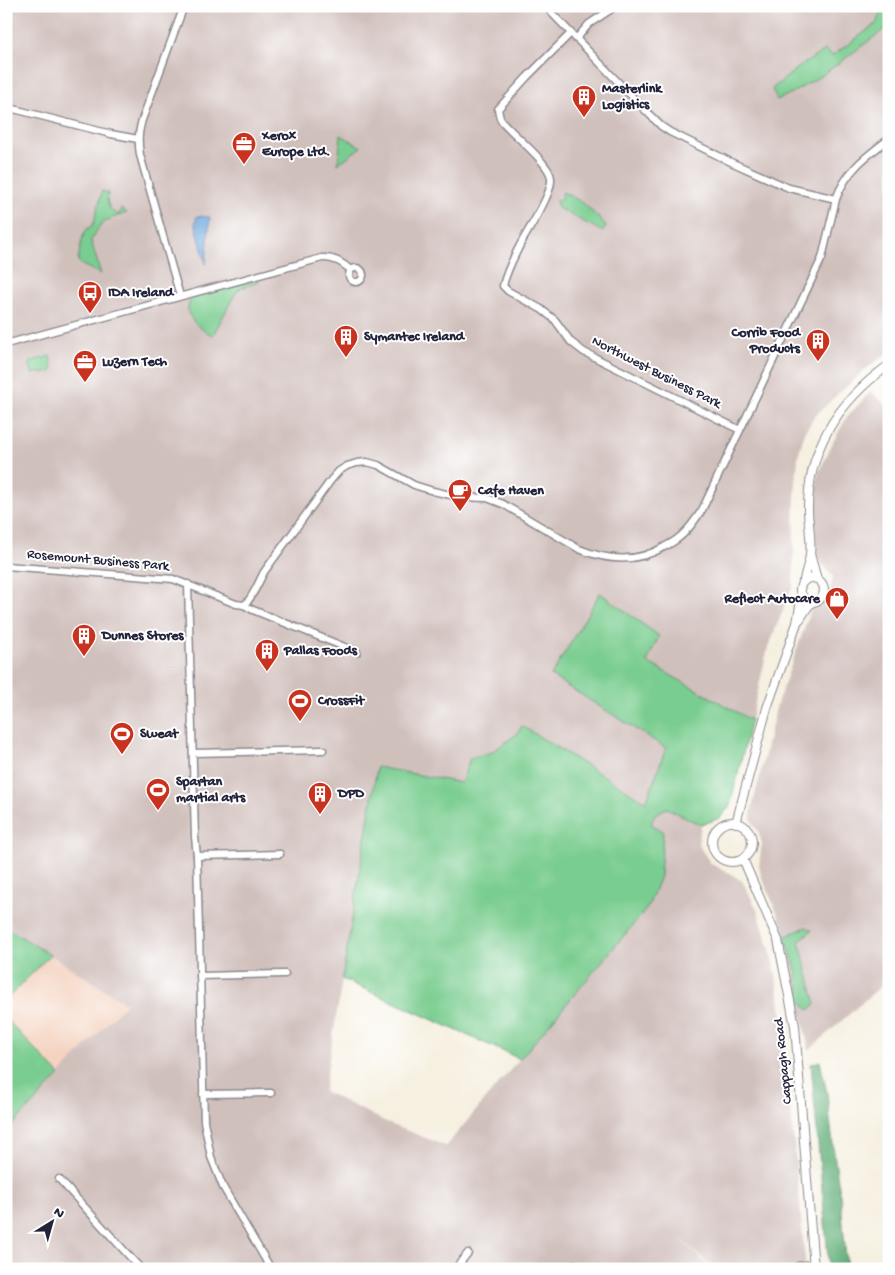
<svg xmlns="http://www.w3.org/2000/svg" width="895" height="1275" viewBox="0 0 895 1275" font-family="'Gochi Hand',sans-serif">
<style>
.built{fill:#f4d3c0}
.industrial{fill:#d0c0bc}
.green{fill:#7acd90;stroke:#4e7866}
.forest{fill:#63b07a;stroke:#42695a}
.water{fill:#69a5da;stroke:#46648a}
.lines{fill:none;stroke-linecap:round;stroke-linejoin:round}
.minor-casing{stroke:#8c898e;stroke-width:9}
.tertiary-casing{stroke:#8c898e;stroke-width:10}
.minor{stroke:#fff;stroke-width:6}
.tertiary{stroke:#fff;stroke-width:8}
.labels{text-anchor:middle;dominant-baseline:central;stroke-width:4;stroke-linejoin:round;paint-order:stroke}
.poi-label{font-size:14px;font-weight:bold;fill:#22223b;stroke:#fff;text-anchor:start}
.street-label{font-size:14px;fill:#22223b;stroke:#fff}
</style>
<rect width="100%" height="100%" fill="#fff"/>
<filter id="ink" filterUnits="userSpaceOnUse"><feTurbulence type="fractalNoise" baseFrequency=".02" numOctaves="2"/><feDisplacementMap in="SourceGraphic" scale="10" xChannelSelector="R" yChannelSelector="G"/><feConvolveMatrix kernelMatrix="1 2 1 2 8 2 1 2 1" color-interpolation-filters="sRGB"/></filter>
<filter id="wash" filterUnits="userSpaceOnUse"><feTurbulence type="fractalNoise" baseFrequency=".0096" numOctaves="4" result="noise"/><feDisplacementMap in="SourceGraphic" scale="20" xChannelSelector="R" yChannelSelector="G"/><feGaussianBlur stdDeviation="1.12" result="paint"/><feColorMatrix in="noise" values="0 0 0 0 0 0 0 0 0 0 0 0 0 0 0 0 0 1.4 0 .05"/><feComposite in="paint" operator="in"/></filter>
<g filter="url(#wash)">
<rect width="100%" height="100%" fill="#f6f0e1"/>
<polygon class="built" points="6,838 127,1003 60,1075 6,1019 6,1000 50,955 6,927 6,853 11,846"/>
<g class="industrial">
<polygon points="6,6 839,6 841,9 845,6 889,6 889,352 867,368 838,394 816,415 805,431 798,457 795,496 793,586 768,647 751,720 647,662 551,676 666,748 646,802 522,726 518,733 492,752 470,758 461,784 377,767 324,1091 392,1125 446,1146 648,907 651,824 655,814 667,808 701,825 698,844 711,864 732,874 742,881 757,909 774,963 781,1007 806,1269 714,1269 672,1232 712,1269 16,1269 6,1259 6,1132 126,1003 6,927 6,853 11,846 6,838"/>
<polygon points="871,391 889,408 889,976 883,984 809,1050 784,933 777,912 761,875 759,866 762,843 758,831 754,825 751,819 751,812 777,704 811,610 829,597 833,576 817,559 814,517 817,476 834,440 847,417"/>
</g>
<g class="green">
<polygon points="880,6 889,6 889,26 824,74 794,92 777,100 772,89 799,67 825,50 832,56 876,24 880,14"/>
<polygon points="341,135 361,147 338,164"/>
<path d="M 102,191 L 108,193 C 106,203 108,210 119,215 L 121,209 L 125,211 L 127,213 C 106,220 101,221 91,241 L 101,274 L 82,265 L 78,261 C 79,254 82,235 86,230 C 87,229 92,226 93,225 Z"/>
<polygon points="563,192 582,202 606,225 603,232 558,208 556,200 560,200"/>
<path d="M 258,279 L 259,282 L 240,288 L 235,294 L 213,335 C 202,331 188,320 188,308 C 188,304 191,300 194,297 Z"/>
<polygon points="50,356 53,371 42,374 41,372 32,374 30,364 32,361"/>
<polygon points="600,593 659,636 647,662 751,720 730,806 720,818 701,825 667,808 655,814 651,824 663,831 660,876 648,907 520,1059 342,979 377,767 461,783 470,758 492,752 518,733 522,726 646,802 666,748 551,676"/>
<polygon points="6,927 50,955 6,1000"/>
<path d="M 806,927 L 812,930 L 799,941 L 816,1004 L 809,1010 L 800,1001 C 800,978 793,958 784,937 Z"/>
<polygon points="6,1019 60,1075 6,1132"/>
</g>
<polygon class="forest" points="820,1061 827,1093 834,1153 841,1201 847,1269 829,1269 811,1064"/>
<polygon class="water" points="197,216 210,217 206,264 195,223"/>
</g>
<g filter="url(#ink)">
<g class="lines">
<defs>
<g id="minor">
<polyline points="545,6 644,109 661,126 670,132 733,163 789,188 836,199"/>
<path d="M 571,33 L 527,77 L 498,109 C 499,113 499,117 501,120 C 511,133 550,163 551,178 C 553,194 527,231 519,247 C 513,259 506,272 503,286 L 508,291 L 541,309 L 555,320 L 571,342 L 584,352 L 740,430"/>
<polyline points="576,39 589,24 616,6"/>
<polyline points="6,107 111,134 138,139"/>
<circle cx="356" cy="275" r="7"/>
<path d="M 180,296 L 140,155 C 138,141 138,134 142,120 L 184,6"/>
<path d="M 6,344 L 322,258 C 334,257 342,263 351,270"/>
<polyline points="6,566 173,579 236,604 244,605 253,610 357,652"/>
<polyline points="188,584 195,837 197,856 204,1121 211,1157 223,1187 271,1269"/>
<path d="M 244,605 C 251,601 259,581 264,572 L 331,480 L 339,471 L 347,466 L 357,463 L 367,462 L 378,465 L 414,485 L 433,491 L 459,497 L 487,498 L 503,504 L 579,549 C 609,561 636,563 664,547 C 672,543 680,538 686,531 C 692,525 697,517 702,510 L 822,258 L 836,199 C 846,171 865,157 889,139"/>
<polyline points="193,753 323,750"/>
<polyline points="197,856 280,854"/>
<polyline points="200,976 285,974"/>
<polyline points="203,1094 271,1093"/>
<polyline points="59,1179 141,1269"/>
<polyline points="574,1264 579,1269"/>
<polyline points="798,1266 814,1264"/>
<polyline points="455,1269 468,1253"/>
</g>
<g id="tertiary">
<polyline points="810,554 817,579"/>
<circle cx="812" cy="590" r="12"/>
<path d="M 804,581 C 805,572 809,564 810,555 C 812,540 808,524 808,509 C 808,447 840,400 889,365"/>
<polyline points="800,619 807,608 813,601"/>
<circle cx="732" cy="842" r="20"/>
<polyline points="736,823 767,708 797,623 802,595"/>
<polyline points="743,859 778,940 795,1026 814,1269"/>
</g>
</defs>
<use href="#minor" class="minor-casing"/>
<use href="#tertiary" class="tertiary-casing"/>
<use href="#minor" class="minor"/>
<use href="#tertiary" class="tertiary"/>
</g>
</g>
<defs>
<symbol id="building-pin" viewBox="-11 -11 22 30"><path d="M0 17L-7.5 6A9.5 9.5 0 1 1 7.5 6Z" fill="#c8321e" stroke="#fff"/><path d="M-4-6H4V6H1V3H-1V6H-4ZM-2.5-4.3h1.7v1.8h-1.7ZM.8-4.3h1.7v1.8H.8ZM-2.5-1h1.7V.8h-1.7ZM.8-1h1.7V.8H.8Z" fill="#fff"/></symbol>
<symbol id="office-pin" viewBox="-11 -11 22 30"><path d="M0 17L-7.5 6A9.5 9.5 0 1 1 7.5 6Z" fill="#c8321e" stroke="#fff"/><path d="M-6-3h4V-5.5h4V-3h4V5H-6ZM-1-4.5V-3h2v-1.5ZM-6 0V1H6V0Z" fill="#fff"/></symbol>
<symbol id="bus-pin" viewBox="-11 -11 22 30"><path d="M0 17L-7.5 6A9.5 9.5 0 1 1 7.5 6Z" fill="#c8321e" stroke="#fff"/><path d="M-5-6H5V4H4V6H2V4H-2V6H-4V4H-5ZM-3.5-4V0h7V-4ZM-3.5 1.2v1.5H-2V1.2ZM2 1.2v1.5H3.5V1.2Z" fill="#fff"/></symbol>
<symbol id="cafe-pin" viewBox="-11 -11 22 30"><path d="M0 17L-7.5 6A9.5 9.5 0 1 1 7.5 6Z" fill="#c8321e" stroke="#fff"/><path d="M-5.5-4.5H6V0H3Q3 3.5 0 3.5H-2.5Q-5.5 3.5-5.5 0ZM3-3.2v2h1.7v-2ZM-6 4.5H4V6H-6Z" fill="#fff"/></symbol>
<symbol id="shop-pin" viewBox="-11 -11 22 30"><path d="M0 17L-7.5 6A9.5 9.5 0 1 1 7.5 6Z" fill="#c8321e" stroke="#fff"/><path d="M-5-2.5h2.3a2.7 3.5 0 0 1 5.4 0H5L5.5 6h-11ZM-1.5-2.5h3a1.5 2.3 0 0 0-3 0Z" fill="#fff"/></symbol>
<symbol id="stadium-pin" viewBox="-11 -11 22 30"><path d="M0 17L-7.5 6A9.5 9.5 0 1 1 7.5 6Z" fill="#c8321e" stroke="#fff"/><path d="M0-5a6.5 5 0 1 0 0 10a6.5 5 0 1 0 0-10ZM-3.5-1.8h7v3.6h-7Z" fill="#fff"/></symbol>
</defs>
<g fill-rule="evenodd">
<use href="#building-pin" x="570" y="83" width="28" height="38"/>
<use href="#office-pin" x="230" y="130" width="28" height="38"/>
<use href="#bus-pin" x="76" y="279" width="28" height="38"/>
<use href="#building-pin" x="332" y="323" width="28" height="38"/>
<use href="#building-pin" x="804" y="327" width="28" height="38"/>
<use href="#office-pin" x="71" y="348" width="28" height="38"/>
<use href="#cafe-pin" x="446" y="477" width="28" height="38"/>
<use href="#shop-pin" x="823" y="585" width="28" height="38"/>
<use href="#building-pin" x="70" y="622" width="28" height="38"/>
<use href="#building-pin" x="253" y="637" width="28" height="38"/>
<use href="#stadium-pin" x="286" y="687" width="28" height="38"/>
<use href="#stadium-pin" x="108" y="720" width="28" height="38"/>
<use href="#stadium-pin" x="144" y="776" width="28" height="38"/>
<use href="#building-pin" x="306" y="780" width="28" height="38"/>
</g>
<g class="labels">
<g class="poi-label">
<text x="602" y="89">Masterlink<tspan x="602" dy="16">Logistics</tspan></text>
<text x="262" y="136">Xerox<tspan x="262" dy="16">Europe Ltd.</tspan></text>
<text x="108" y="293">IDA Ireland</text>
<text x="800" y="333" text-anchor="end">Corrib Food<tspan x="800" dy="16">Products</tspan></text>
<text x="364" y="337">Symantec Ireland</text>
<text x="102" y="362">Luzern Tech</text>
<text x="478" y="491">Cafe Haven</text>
<text x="820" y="599" text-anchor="end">Reflect Autocare</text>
<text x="102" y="636">Dunnes Stores</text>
<text x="284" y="651">Pallas Foods</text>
<text x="318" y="701">CrossFit</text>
<text x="140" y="734">Sweat</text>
<text x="176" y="782">Spartan<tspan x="176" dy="16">martial arts</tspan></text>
<text x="338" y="794">DPD</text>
</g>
<g class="street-label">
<text transform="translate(656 373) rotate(27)">Northwest Business Park</text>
<text transform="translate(98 561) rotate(5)">Rosemount Business Park</text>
<text transform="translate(784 1061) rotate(-96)">Cappagh Road</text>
</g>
</g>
<rect width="895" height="1275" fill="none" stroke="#fff" stroke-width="25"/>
<g transform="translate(52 1222) rotate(37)" stroke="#ffffff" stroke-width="4" paint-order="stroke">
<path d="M0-4L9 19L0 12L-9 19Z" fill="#22223b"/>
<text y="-8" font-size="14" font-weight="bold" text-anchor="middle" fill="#22223b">N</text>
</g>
</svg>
